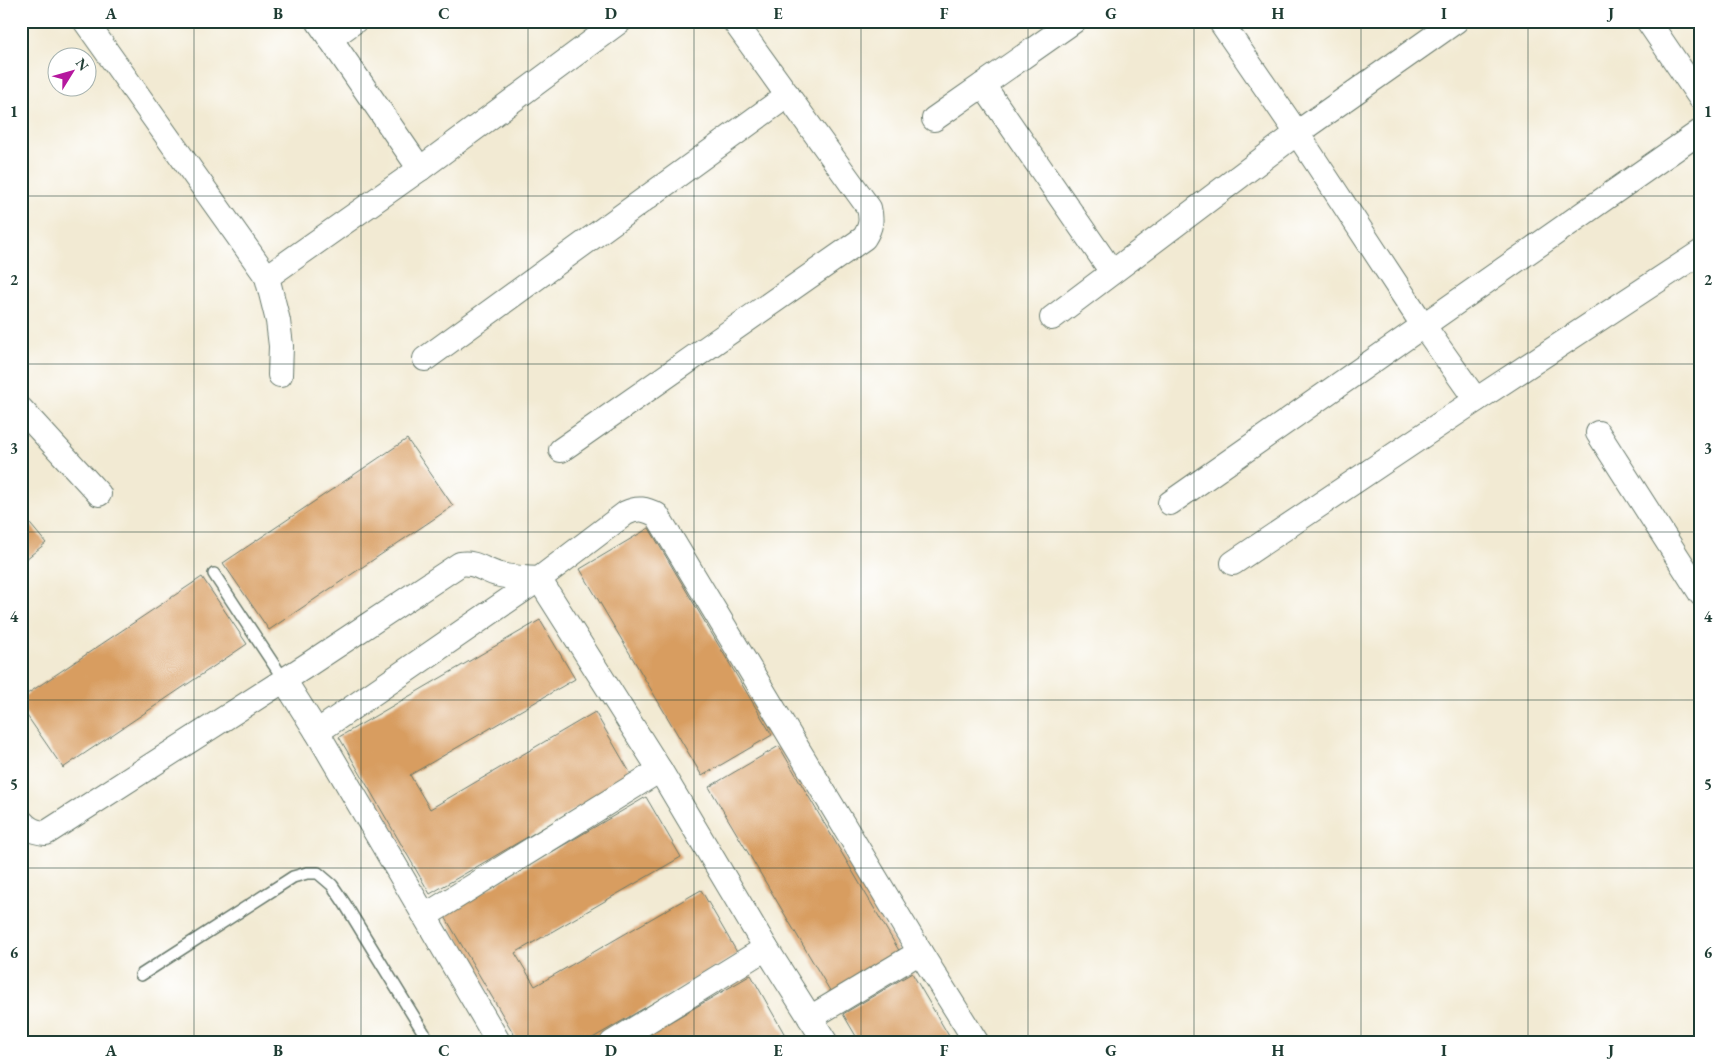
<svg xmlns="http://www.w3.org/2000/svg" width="1722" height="1064" viewBox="0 0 1722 1064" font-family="'EB Garamond',serif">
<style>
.building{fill:#d89d60}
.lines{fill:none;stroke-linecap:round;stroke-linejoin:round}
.service-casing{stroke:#697a6c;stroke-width:14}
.minor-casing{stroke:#697a6c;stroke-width:26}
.service{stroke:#fff;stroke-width:11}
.minor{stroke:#fff;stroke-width:24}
.grid{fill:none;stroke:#1f3d34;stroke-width:1;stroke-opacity:0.55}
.neatline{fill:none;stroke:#1f3d34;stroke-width:2}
.grid-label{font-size:16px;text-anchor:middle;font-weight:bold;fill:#1f3d34}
</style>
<rect width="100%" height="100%" fill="#fff"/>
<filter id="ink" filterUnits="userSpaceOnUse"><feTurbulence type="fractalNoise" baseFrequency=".02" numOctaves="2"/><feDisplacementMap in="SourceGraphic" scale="10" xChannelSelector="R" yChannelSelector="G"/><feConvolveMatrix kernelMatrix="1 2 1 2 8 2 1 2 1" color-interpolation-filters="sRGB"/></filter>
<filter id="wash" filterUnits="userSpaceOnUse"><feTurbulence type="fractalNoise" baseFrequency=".0096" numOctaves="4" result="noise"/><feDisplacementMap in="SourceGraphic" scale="20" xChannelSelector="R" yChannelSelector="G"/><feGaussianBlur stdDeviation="1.12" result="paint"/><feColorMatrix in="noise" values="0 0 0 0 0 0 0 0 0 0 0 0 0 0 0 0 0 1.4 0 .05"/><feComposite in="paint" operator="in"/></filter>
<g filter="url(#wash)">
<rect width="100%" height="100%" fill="#f2ead3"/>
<g id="blocks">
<g class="building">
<polygon points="407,439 453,506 269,630 223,563"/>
<polygon points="21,513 46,543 21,563"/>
<polygon points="649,528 772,735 702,776 580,569"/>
<polygon points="202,577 247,644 63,768 21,707 21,698"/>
<polygon points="540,620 575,679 410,775 430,809 595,712 632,776 430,894 339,737"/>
<polygon points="779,746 901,954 832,994 709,787"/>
<polygon points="646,797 681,857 515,953 535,986 701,890 738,954 584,1043 519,1043 444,915"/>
<polygon points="912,973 953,1043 860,1043 843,1014"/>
<polygon points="751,975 785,1035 772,1043 634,1043"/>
</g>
</g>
</g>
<g filter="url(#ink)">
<use href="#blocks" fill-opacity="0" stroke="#697a6c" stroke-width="1"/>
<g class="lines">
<defs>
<g id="service">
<polyline points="214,574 284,680"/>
<polyline points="141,975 293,877 307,873 318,873 332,885 345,904 430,1043"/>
</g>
<g id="minor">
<polyline points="85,21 267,277 278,321 281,346 280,375"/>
<polyline points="318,21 420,169"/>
<polyline points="1220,21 1297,133 1423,325 1476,400"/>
<polyline points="1648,21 1701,99"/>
<polyline points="330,39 355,21"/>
<polyline points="983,85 1112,272"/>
<polyline points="934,119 1074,21"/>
<polyline points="267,277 420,169 620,21"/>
<polyline points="1052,318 1297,133 1456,21"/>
<polyline points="425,359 788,95"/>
<polyline points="21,409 99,494"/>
<polyline points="1598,433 1701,594"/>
<path d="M 561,450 L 864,238 C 871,227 872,220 869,208 L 734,21"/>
<polyline points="1170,503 1701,131"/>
<polyline points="1233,563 1476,400 1701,252"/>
<polyline points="539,579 660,770 766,948 826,1043"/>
<polyline points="284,680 317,732 499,1043"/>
<path d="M 317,732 L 539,579 L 626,513 C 638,507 646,509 657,515 L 920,952 L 977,1043"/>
<path d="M 21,821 C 29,830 35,832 46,833 L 306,666 L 460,564 C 475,561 484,571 500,575 C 513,578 526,578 539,579"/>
<polyline points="425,916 660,770"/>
<polyline points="810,1018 920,952"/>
<polyline points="612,1043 766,948"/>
</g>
</defs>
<use href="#service" class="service-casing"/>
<use href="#minor" class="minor-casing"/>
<use href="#service" class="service"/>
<use href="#minor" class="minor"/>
</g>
</g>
<path class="grid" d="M 194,21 L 194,1043M 361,21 L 361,1043M 528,21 L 528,1043M 694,21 L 694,1043M 861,21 L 861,1043M 1028,21 L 1028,1043M 1194,21 L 1194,1043M 1361,21 L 1361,1043M 1528,21 L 1528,1043M 21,196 L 1701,196M 21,364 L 1701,364M 21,532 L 1701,532M 21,700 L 1701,700M 21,868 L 1701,868"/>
<rect width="1722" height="1064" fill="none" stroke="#fff" stroke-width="55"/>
<g transform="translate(72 72) rotate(53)"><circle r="24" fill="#ffffff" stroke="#a5b1ae"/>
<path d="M0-4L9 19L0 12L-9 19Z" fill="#b5179e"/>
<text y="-8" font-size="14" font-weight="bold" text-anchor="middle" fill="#1f3d34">N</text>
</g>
<rect x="28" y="28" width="1666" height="1008" class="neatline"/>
<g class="grid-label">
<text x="111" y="19">A</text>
<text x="278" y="19">B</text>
<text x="444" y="19">C</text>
<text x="611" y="19">D</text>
<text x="778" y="19">E</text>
<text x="944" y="19">F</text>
<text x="1111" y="19">G</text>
<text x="1278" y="19">H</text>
<text x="1444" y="19">I</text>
<text x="1611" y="19">J</text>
<text x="14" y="117">1</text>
<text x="1708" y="117">1</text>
<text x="14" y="285">2</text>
<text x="1708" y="285">2</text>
<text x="14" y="454">3</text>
<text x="1708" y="454">3</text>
<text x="14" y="622">4</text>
<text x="1708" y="622">4</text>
<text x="14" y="790">5</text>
<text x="1708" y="790">5</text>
<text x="14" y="958">6</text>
<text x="1708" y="958">6</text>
<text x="111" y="1056">A</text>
<text x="278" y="1056">B</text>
<text x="444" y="1056">C</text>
<text x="611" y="1056">D</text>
<text x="778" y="1056">E</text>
<text x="944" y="1056">F</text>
<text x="1111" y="1056">G</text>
<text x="1278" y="1056">H</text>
<text x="1444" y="1056">I</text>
<text x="1611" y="1056">J</text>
</g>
</svg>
